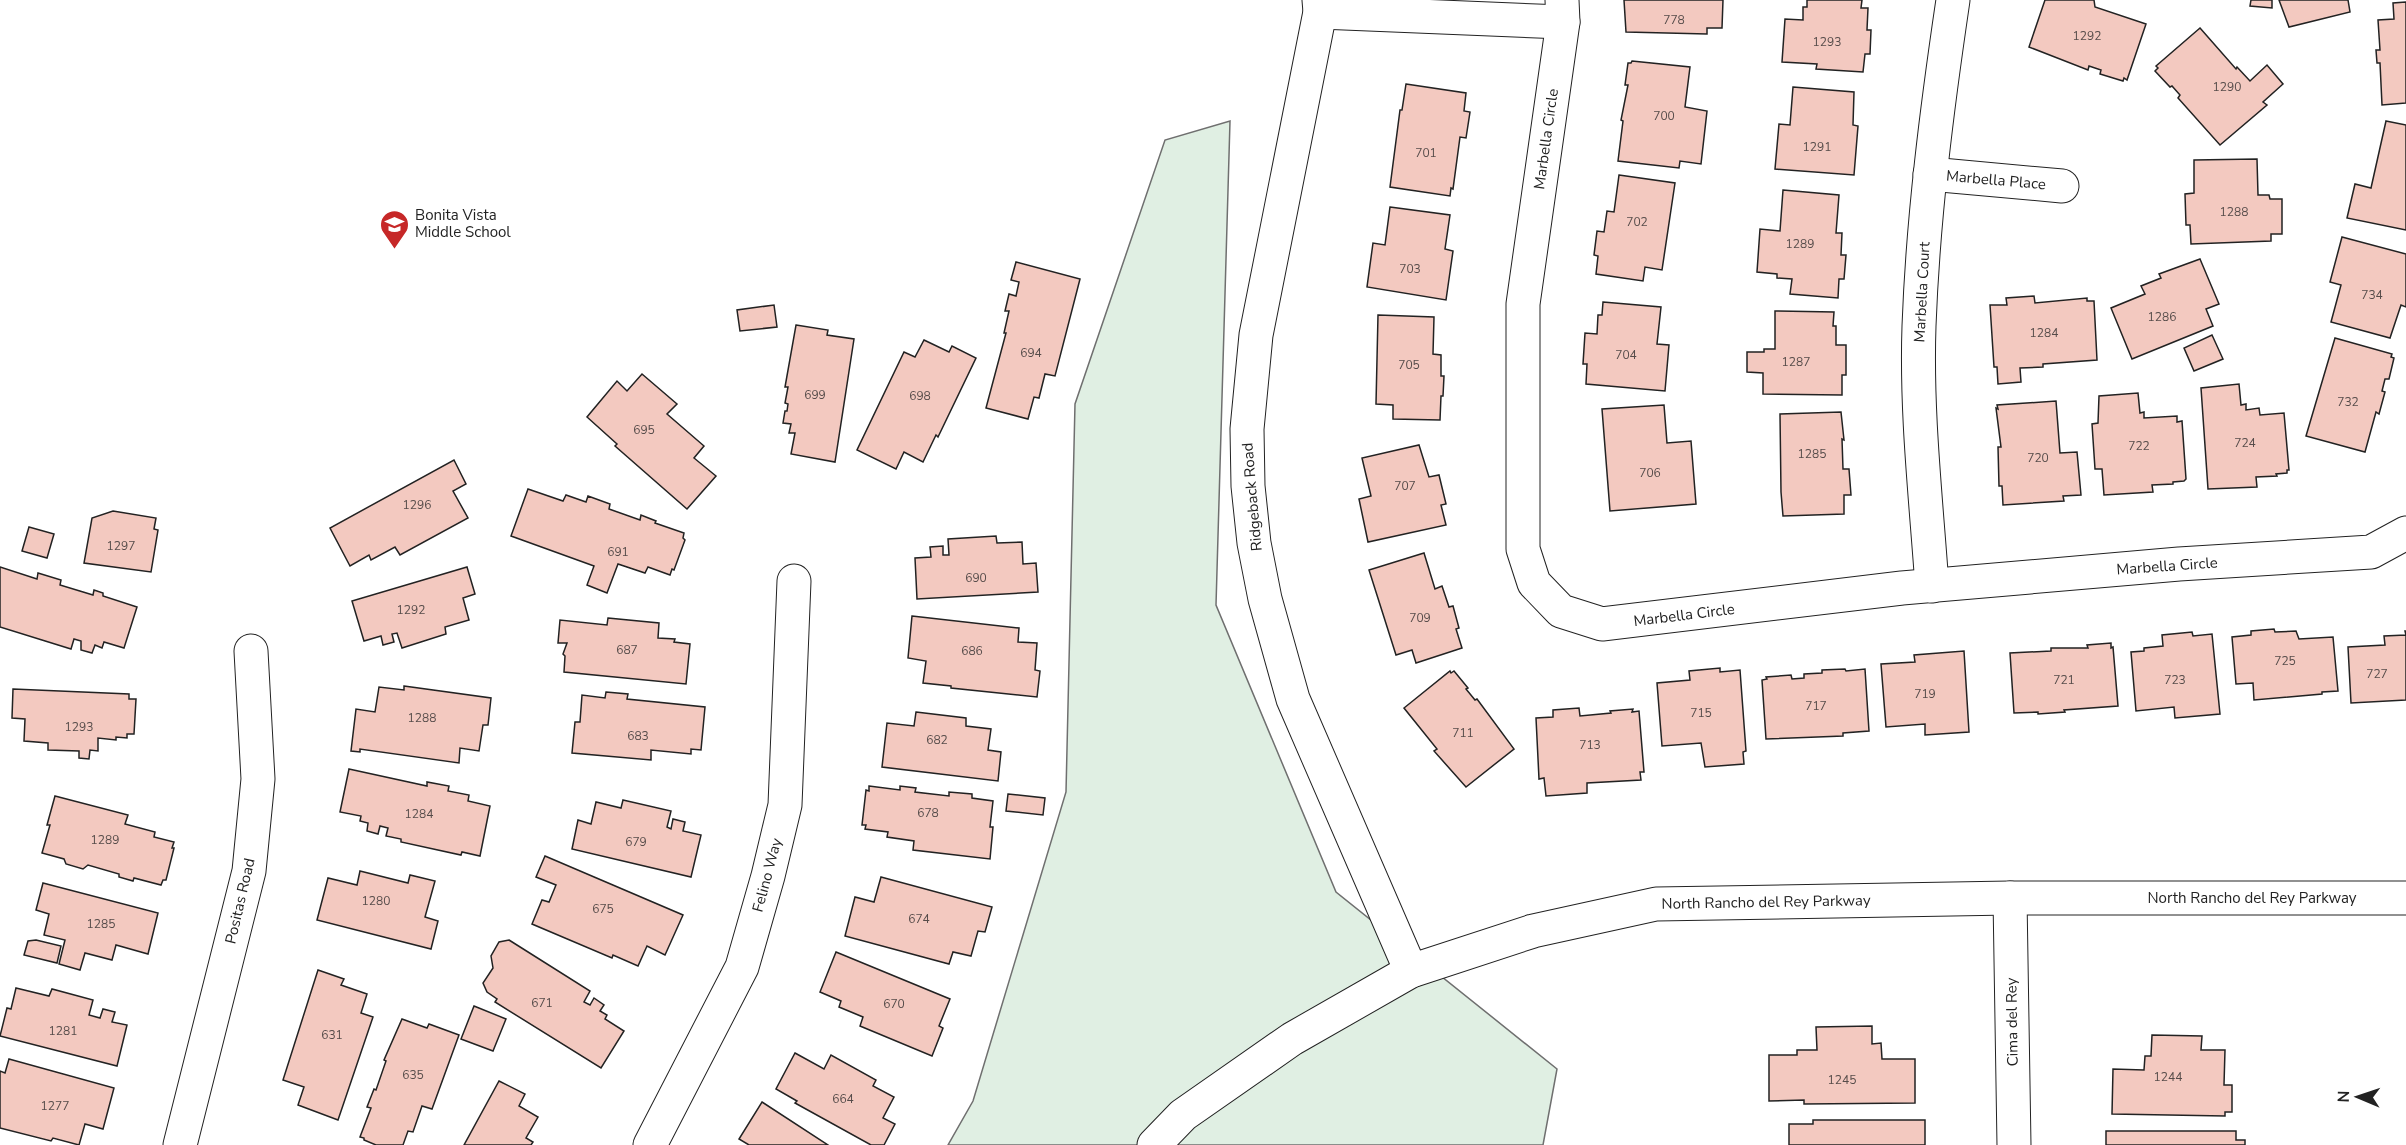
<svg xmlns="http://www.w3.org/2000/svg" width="2406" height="1145" viewBox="0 0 2406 1145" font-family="'Nunito Sans',sans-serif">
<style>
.green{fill:#e0efe3;stroke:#6f6f6f;stroke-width:1.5}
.building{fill:#f3c9c0;stroke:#222;stroke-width:1.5}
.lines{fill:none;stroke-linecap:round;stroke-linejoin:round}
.minor-casing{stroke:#222;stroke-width:35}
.tertiary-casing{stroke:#222;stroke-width:35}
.minor{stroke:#fff;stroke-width:33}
.tertiary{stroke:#fff;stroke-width:33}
.labels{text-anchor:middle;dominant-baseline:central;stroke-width:4.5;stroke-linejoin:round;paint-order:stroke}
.number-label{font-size:12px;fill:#564c4a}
.street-label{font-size:15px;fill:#222;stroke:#fff}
.poi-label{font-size:15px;fill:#222;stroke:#fff;text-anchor:start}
</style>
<rect width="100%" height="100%" fill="#fff"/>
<polygon class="green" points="1230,121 1216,605 1336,892 1557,1069 1543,1145 948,1145 973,1101 1066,792 1075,404 1165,140"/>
<g class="building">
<polygon points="1624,0 1723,0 1722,28 1707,28 1707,34 1626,32"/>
<polygon points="1807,0 1862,0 1861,8 1868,8 1867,30 1871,30 1870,54 1865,54 1863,72 1816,69 1817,64 1782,62 1785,19 1803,20 1803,7 1807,7"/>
<polygon points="2045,0 2094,0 2095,7 2146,24 2127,80 2124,78 2123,81 2100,74 2101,70 2089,66 2088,70 2029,47"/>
<polygon points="2251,0 2272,0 2272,8 2250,6"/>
<polygon points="2279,0 2348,0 2350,12 2289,27"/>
<polygon points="2406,2 2406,103 2382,105 2380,63 2377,63 2376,50 2380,50 2378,20 2394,19 2393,3"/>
<polygon points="2200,28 2236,69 2237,67 2250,81 2267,65 2283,84 2263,102 2267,105 2220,145 2178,98 2180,95 2172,86 2170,87 2155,71 2158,68 2156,66"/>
<polygon points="1632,61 1690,67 1685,107 1707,111 1701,164 1680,161 1679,168 1618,161 1623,121 1621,120 1628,85 1625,85 1628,63 1631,63"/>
<polygon points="1406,84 1466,93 1464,111 1470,112 1466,138 1460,137 1453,189 1451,188 1450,196 1390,187 1400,110 1402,110"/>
<polygon points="1793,87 1854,92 1853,125 1858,126 1854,175 1775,169 1779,124 1790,125"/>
<polygon points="2386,121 2406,125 2406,230 2347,218 2355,184 2371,188"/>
<polygon points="2257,159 2258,195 2269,195 2270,199 2282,199 2282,234 2271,234 2271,241 2191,244 2190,225 2186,225 2185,194 2194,193 2194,160"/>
<polygon points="1619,175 1675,183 1662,270 1645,267 1643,281 1596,274 1598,256 1594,255 1597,231 1604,232 1607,211 1614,212"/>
<polygon points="1783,190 1839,195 1836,233 1842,233 1841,255 1846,255 1844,279 1839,279 1838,298 1790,294 1792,279 1777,278 1777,274 1757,272 1760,229 1780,231"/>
<polygon points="1390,207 1450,215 1445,249 1453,251 1446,300 1367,287 1373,243 1385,245"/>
<polygon points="2342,237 2406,254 2406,307 2401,305 2390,338 2331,322 2341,285 2330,282"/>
<polygon points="2200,259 2219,304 2206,309 2213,326 2132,359 2111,308 2145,294 2141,286 2161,278 2159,274"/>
<polygon points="1016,262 1080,279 1055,376 1045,374 1039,398 1034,397 1028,419 986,408 1006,333 1004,333 1009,311 1005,311 1009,294 1016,296 1019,282 1011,280"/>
<polygon points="2034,296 2035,303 2087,298 2087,301 2094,301 2097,360 2043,364 2043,367 2020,368 2021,382 1998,384 1997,367 1994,367 1990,305 2007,305 2006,298"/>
<polygon points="1603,302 1661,307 1657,344 1669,345 1665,391 1586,384 1587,364 1583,364 1585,333 1597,334 1598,315 1602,315"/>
<polygon points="774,305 777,327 740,331 737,310"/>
<polygon points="1775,311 1834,312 1833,326 1836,326 1836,345 1846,345 1846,375 1842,375 1842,395 1763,394 1763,373 1747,372 1747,352 1764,352 1764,349 1775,349"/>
<polygon points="1378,315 1434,317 1433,354 1441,355 1441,376 1444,376 1443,396 1441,396 1440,420 1393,419 1393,405 1376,404"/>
<polygon points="796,325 828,330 827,335 854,339 835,462 791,454 795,433 789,433 791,424 783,423 785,411 787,411 788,404 785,403 788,387 785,387"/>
<polygon points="2212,335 2223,359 2194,371 2184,348"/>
<polygon points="2335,338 2392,354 2391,357 2394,358 2389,379 2385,379 2382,391 2385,392 2379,414 2376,412 2365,452 2306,436"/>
<polygon points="924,340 949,352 952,346 976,358 938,437 936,435 923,462 904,452 896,469 857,450 904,352 915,357"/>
<polygon points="642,374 677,404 667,414 704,446 694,458 716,476 687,509 615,446 617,444 587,417 617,381 627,391"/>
<polygon points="2239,384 2241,405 2246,404 2246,410 2259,408 2260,415 2284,413 2289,470 2287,470 2287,473 2276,474 2277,476 2256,477 2257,487 2208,489 2201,388"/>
<polygon points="2138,393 2140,413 2144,412 2144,418 2177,416 2177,422 2182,421 2186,479 2184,481 2173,482 2173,484 2152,485 2153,492 2104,495 2102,469 2095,469 2092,424 2098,423 2099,396"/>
<polygon points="2056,401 2060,453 2077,452 2081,495 2063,496 2064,501 2003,505 2002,486 1999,486 1998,447 2001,447 1996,408 1998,409 1997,405"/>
<polygon points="1664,405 1667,443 1691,441 1696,504 1610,511 1602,409"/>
<polygon points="1841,412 1844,440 1842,439 1843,469 1849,469 1851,495 1844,495 1844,514 1783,516 1781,492 1780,414"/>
<polygon points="1419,445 1429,477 1439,475 1446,504 1441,505 1446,525 1368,542 1359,499 1371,496 1362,458"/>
<polygon points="454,460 466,484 453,491 468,518 400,555 395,547 371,560 369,555 350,566 330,528"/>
<polygon points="528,489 563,501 566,495 586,502 588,496 610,504 609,509 640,520 641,515 656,521 655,523 684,533 683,538 685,540 674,570 672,569 670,575 648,567 645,573 618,564 607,593 587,585 594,566 511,536"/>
<polygon points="113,511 156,518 154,529 158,530 151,572 84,563 92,518"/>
<polygon points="29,527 54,534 47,558 22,551"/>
<polygon points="996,536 997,543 1022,542 1023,564 1036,563 1038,592 917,599 915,558 931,557 930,547 943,546 943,555 949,555 948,539"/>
<polygon points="1424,553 1435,589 1442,586 1449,607 1453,606 1459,628 1456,629 1462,648 1416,663 1412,650 1396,655 1369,570"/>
<polygon points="0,567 37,579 38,573 61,580 60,585 93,595 94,590 103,593 103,596 137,607 124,648 104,642 102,648 95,645 92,653 81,650 81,641 74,639 71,649 0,627"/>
<polygon points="467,567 475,594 463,598 469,620 445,627 446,634 402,648 397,633 392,634 394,642 383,645 381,636 364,641 352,601"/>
<polygon points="912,616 1019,628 1018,642 1037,643 1035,670 1040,671 1037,697 951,688 951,686 923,683 926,661 908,658"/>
<polygon points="608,618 659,623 658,638 675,639 674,642 690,644 686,684 564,672 565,656 563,654 567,643 558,643 560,620 607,625"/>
<polygon points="2274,629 2275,632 2296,631 2299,639 2333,637 2338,691 2322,692 2322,694 2254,700 2253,683 2236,684 2232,637 2251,635 2251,631"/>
<polygon points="2405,631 2406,631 2406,700 2351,703 2348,647 2385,645 2384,636 2406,635"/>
<polygon points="2192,632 2193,636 2212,634 2220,714 2175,718 2174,707 2136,711 2131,652 2144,651 2144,648 2163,646 2162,635"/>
<polygon points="2111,643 2111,648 2113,647 2118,706 2064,710 2065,712 2038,714 2038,712 2014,713 2010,653 2051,651 2051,648 2088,648 2087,645"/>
<polygon points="1964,651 1969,732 1925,735 1925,724 1886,727 1881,664 1915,662 1914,655"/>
<polygon points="1720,668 1720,672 1740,670 1746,751 1743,752 1744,764 1705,767 1701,743 1662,746 1657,683 1690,680 1689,671"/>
<polygon points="1845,669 1846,671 1865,669 1869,731 1843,733 1843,736 1766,739 1762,680 1767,679 1766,677 1791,675 1792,679 1804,678 1804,674 1822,673 1822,670"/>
<polygon points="1450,671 1451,673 1454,671 1468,688 1466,689 1475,700 1477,699 1514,749 1466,787 1434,751 1437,749 1404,708"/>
<polygon points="404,686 491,698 488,725 483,725 479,751 460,748 459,763 360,749 360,752 351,751 356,709 375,712 379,687 404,690"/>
<polygon points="13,689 129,694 129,699 136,699 134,734 127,734 127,738 116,737 116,740 98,738 98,751 90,750 89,759 79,758 79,751 48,750 48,743 24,741 25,719 12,718"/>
<polygon points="606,692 628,694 627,699 705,707 701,750 691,749 691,754 651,750 651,760 572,753 575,722 580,722 582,695 605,698"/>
<polygon points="1579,708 1580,716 1611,713 1610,711 1633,709 1632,712 1639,711 1644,772 1640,772 1641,780 1587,783 1587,793 1546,796 1544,778 1539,779 1536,718 1553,717 1553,710"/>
<polygon points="916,712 966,718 966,726 991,729 988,750 1001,752 998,781 882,767 887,723 914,726"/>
<polygon points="349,769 427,786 427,782 449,786 448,791 469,795 468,801 490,806 480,856 462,852 461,855 401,842 401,839 386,836 388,828 380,826 378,834 367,831 368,823 360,821 361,816 340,812"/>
<polygon points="869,786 900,790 900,786 916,788 915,792 949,796 949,792 972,794 972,798 993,801 990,827 993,827 990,859 913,850 914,841 887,837 888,832 865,829 866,825 862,825 866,790 869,791"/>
<polygon points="1008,794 1045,798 1043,815 1006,811"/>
<polygon points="55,796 128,815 125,824 155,832 154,837 174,842 172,848 174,848 166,880 163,880 161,885 134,878 133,881 119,877 119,874 88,865 83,869 66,864 64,859 42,853 50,825 47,825"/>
<polygon points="623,800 671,811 667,827 671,829 673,819 685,822 683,831 701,835 691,877 572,849 578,820 591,824 596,802 621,808"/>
<polygon points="545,856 683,915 665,955 647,946 638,966 613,955 612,958 532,924 542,900 549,902 556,885 536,877"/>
<polygon points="360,871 408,883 410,875 435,881 425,917 438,921 431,949 317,920 328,878 357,885"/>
<polygon points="881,877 992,907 985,932 978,931 971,956 953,952 949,964 845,936 855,897 874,902"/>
<polygon points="43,883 158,913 148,954 116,945 112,960 85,953 80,970 59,964 65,940 44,935 49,914 36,910"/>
<polygon points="36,940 61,946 57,963 24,955 28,941"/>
<polygon points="509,940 590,991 584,1002 590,1005 594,998 604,1005 600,1011 607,1015 605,1019 624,1031 601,1068 495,1002 497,999 487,992 483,983 493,968 491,956 499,942"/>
<polygon points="836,952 950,999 939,1026 943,1028 932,1056 860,1026 863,1017 839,1007 841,1001 820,992"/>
<polygon points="318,970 344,979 341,985 367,994 361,1013 373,1017 338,1120 298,1105 304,1087 283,1080"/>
<polygon points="16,988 49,996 52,989 93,1000 89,1015 100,1018 103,1009 115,1012 112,1022 127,1025 117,1066 0,1036 7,1008 11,1009"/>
<polygon points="474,1006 506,1019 493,1051 461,1039"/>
<polygon points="402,1019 427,1028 429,1024 459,1035 432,1109 422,1106 413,1132 408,1131 403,1145 376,1145 364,1140 364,1138 360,1137 371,1108 367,1107 374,1089 376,1090 386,1061 384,1060"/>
<polygon points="1872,1026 1872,1044 1881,1043 1882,1059 1915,1059 1915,1103 1804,1104 1804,1100 1769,1101 1769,1055 1797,1055 1797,1050 1817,1050 1816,1027"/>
<polygon points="2152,1035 2202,1036 2201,1050 2225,1050 2224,1085 2232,1085 2232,1112 2225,1112 2225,1116 2112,1114 2113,1069 2144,1070 2145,1056 2151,1056"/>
<polygon points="795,1053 824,1069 831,1055 876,1080 873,1086 894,1097 883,1118 895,1124 884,1145 871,1145 795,1103 797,1101 776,1089"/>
<polygon points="9,1059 114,1088 103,1129 85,1124 79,1145 53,1138 51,1141 0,1128 0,1071 5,1073"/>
<polygon points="499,1081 525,1094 519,1106 538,1117 526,1138 533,1142 531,1145 464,1145"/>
<polygon points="762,1102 828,1145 749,1145 739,1139"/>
<polygon points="1813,1120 1925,1120 1925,1145 1789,1145 1789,1124 1813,1124"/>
<polygon points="2106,1131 2236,1131 2236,1140 2245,1140 2245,1145 2106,1145"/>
</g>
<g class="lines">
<defs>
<g id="minor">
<polyline points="1562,0 1563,22 1523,304 1523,549 1534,583 1561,611 1602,624 1902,588 2179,564 2371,552 2406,533"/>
<polyline points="1320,12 1563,22"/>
<polyline points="1930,174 2062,186"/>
<path d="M 1932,586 C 1926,499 1916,413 1919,326 C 1923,217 1937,108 1953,0"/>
<polyline points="2010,898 2014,1145"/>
<polyline points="180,1145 249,871 258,779 251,651"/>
<polyline points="650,1145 742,967 768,876 785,805 794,581"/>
</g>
<g id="tertiary">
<polyline points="1319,0 1320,12 1256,335 1247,429 1248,486 1254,543 1265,599 1293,699 1411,971"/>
<polyline points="1154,1145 1183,1115 1292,1039 1411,971 1533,931 1656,904 2010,898 2406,898"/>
</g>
</defs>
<use href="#minor" class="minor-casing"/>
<use href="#tertiary" class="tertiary-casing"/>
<use href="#minor" class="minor"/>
<use href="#tertiary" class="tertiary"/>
</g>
<defs>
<symbol id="school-pin" viewBox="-11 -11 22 30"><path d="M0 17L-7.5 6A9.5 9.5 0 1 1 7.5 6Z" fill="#c62828" stroke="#fff"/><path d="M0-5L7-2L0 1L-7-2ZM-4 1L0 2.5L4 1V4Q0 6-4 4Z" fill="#fff"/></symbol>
</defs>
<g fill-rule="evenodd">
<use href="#school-pin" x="378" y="208" width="33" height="45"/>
</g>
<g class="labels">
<g class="number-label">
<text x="1674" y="20">778</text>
<text x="2087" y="36">1292</text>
<text x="1827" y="42">1293</text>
<text x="2227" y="87">1290</text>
<text x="1664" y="116">700</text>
<text x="1817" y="147">1291</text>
<text x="1426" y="153">701</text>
<text x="2234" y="212">1288</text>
<text x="1637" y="222">702</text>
<text x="1800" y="244">1289</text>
<text x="1410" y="269">703</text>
<text x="2372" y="295">734</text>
<text x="2162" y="317">1286</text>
<text x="2044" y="333">1284</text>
<text x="1031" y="353">694</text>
<text x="1626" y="355">704</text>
<text x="1796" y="362">1287</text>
<text x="1409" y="365">705</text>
<text x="815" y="395">699</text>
<text x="920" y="396">698</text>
<text x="2348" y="402">732</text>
<text x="644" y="430">695</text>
<text x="2245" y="443">724</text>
<text x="2139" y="446">722</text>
<text x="1812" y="454">1285</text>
<text x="2038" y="458">720</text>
<text x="1650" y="473">706</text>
<text x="1405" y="486">707</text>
<text x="417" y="505">1296</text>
<text x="121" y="546">1297</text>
<text x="618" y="552">691</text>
<text x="976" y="578">690</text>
<text x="411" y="610">1292</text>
<text x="1420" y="618">709</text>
<text x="627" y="650">687</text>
<text x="972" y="651">686</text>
<text x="2285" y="661">725</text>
<text x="2377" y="674">727</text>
<text x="2064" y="680">721</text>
<text x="2175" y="680">723</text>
<text x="1925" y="694">719</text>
<text x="1816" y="706">717</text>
<text x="1701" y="713">715</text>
<text x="422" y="718">1288</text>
<text x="79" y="727">1293</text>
<text x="1463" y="733">711</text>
<text x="638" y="736">683</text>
<text x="937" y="740">682</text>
<text x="1590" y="745">713</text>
<text x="928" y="813">678</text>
<text x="419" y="814">1284</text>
<text x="105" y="840">1289</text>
<text x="636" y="842">679</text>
<text x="376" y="901">1280</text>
<text x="603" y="909">675</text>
<text x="919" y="919">674</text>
<text x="101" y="924">1285</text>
<text x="542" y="1003">671</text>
<text x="894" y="1004">670</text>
<text x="63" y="1031">1281</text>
<text x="332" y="1035">631</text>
<text x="413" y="1075">635</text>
<text x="2168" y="1077">1244</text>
<text x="1842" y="1080">1245</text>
<text x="843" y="1099">664</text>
<text x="55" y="1106">1277</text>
</g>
<g class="street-label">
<text transform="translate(1546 139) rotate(-82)">Marbella Circle</text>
<text transform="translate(1996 180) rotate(5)">Marbella Place</text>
<text transform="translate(1922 292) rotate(-87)">Marbella Court</text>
<text transform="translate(1252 497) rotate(-95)">Ridgeback Road</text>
<text transform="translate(2167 566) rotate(-4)">Marbella Circle</text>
<text transform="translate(1684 615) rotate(-7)">Marbella Circle</text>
<text transform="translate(767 875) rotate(-75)">Felino Way</text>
<text x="2252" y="898">North Rancho del Rey Parkway</text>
<text transform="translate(240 901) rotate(-77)">Positas Road</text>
<text transform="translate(1766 902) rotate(-1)">North Rancho del Rey Parkway</text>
<text transform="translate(2012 1022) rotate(-91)">Cima del Rey</text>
</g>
<g class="poi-label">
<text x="415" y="215">Bonita Vista<tspan x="415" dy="17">Middle School</tspan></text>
</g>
</g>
<g transform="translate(2358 1097) rotate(272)" stroke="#ffffff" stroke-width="4.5" paint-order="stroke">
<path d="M0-4.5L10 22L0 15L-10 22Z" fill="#222222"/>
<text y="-9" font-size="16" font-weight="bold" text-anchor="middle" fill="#222222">N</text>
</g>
</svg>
